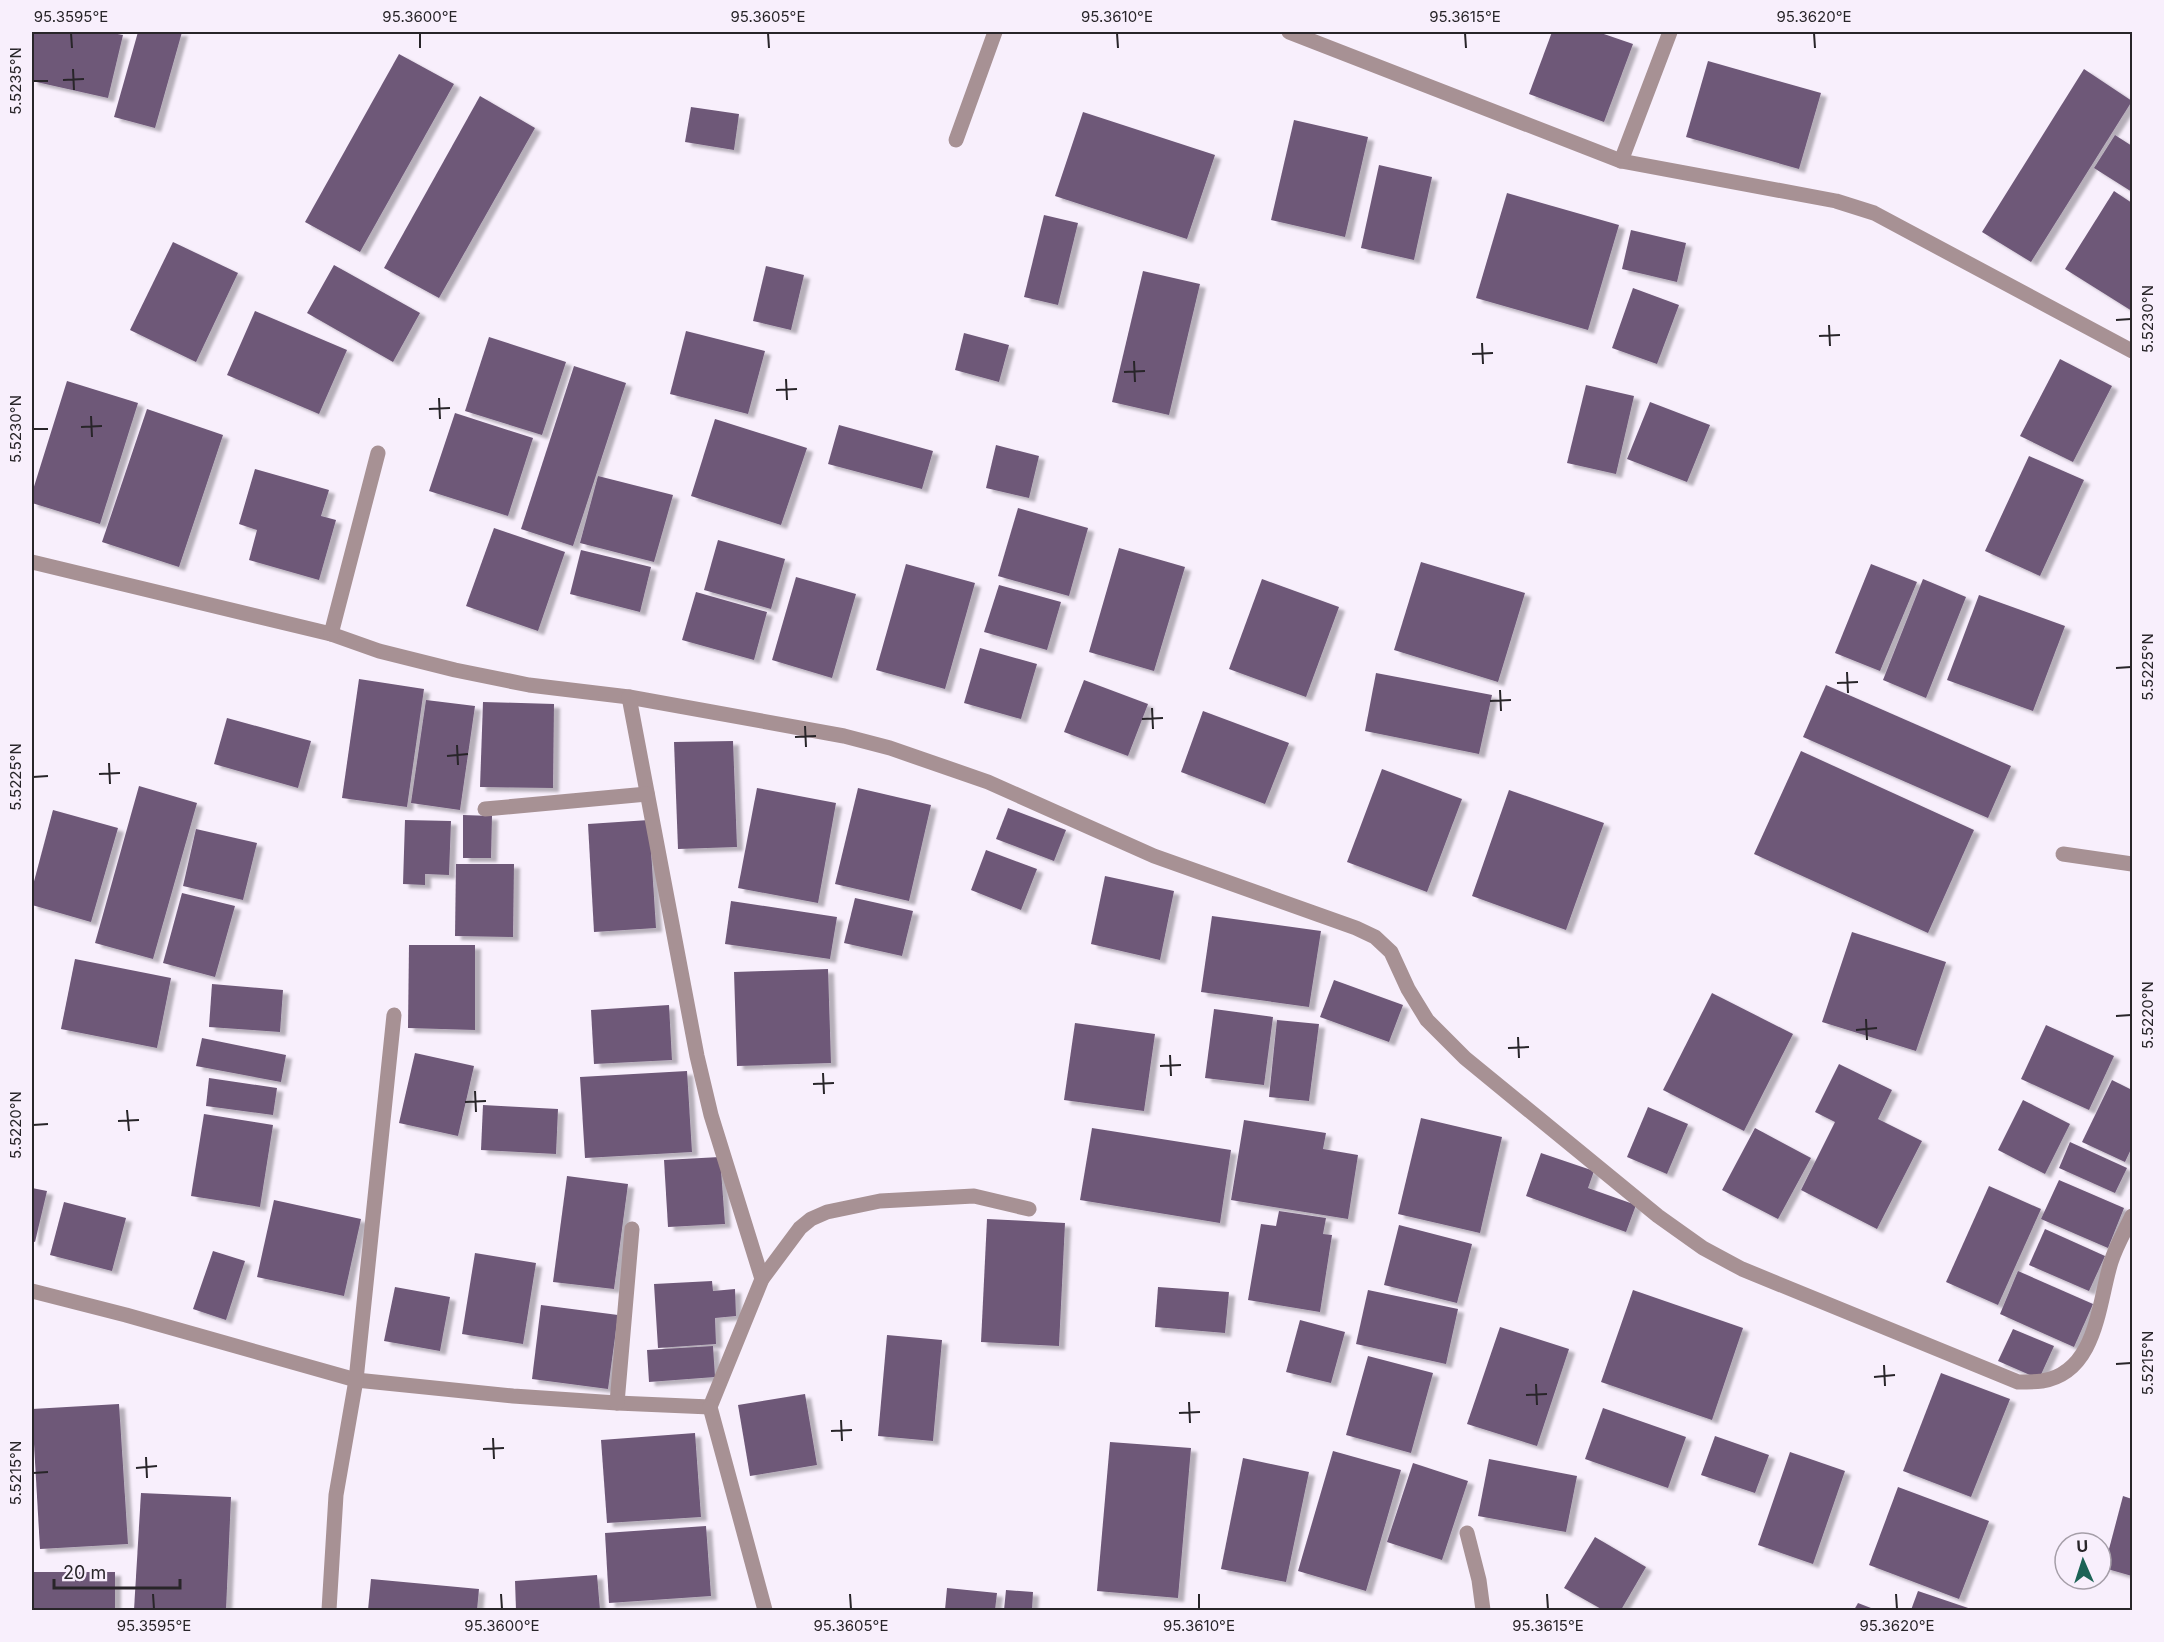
<svg xmlns="http://www.w3.org/2000/svg" width="2164" height="1642" viewBox="0 0 2164 1642" font-family="Inter,sans-serif">
<style>
.building{fill:#6e5878;filter:url(#shadow)}
.lines{fill:none;stroke-linecap:round;stroke-linejoin:round}
.lane{stroke:#a79194;stroke-width:15}
.street{stroke:#a79194;stroke-width:15}
.ticks{fill:none;stroke:#282529;stroke-width:2}
.neatline{fill:none;stroke:#282529;stroke-width:2}
.ticks-label{font-size:15px;text-anchor:middle;fill:#282529}
</style>
<defs>
<filter id="shadow"><feDropShadow dx="6" dy="4" stdDeviation="1.5" flood-color="#0004"/></filter>
</defs>
<rect width="100%" height="100%" fill="#f8effc"/>
<g class="building">
<polygon points="32,32 107,32 123,35 108,98 32,81"/>
<polygon points="138,32 182,32 155,128 114,117"/>
<polygon points="1552,32 1598,32 1633,44 1604,122 1529,94"/>
<polygon points="399,54 454,84 360,252 305,222"/>
<polygon points="1708,61 1821,93 1799,169 1686,137"/>
<polygon points="2084,69 2132,101 2031,262 1982,232"/>
<polygon points="480,96 535,128 439,298 384,268"/>
<polygon points="691,107 739,114 734,150 685,142"/>
<polygon points="1083,112 1215,155 1187,239 1055,196"/>
<polygon points="1294,120 1368,137 1345,237 1271,220"/>
<polygon points="2115,135 2132,146 2132,192 2094,168"/>
<polygon points="1379,165 1432,177 1414,260 1361,248"/>
<polygon points="2114,191 2132,203 2132,311 2065,269"/>
<polygon points="1507,193 1619,225 1588,330 1476,298"/>
<polygon points="1044,215 1078,223 1058,305 1024,297"/>
<polygon points="1631,230 1686,243 1677,282 1622,269"/>
<polygon points="173,242 238,273 196,362 130,330"/>
<polygon points="334,265 420,313 393,362 307,313"/>
<polygon points="766,266 804,275 791,330 753,321"/>
<polygon points="1143,271 1200,284 1169,415 1112,402"/>
<polygon points="1633,288 1679,305 1657,364 1612,348"/>
<polygon points="255,311 347,350 319,414 227,375"/>
<polygon points="686,331 765,351 748,414 670,394"/>
<polygon points="964,333 1009,345 999,382 955,370"/>
<polygon points="489,337 566,362 542,435 465,411"/>
<polygon points="2060,359 2112,386 2073,462 2020,436"/>
<polygon points="574,366 626,383 573,546 521,529"/>
<polygon points="67,381 138,403 100,524 32,503 32,493"/>
<polygon points="1586,385 1634,396 1616,474 1567,463"/>
<polygon points="1650,402 1710,425 1687,482 1627,459"/>
<polygon points="147,409 223,435 179,567 102,542"/>
<polygon points="455,413 533,438 508,516 429,491"/>
<polygon points="715,419 807,448 781,525 691,496"/>
<polygon points="839,425 933,451 922,489 828,464"/>
<polygon points="996,445 1039,456 1029,498 986,488"/>
<polygon points="2029,456 2084,480 2040,576 1985,551"/>
<polygon points="255,469 329,490 321,516 336,520 319,580 249,560 257,530 239,524"/>
<polygon points="598,476 673,495 654,562 580,543"/>
<polygon points="1018,508 1088,528 1069,596 998,576"/>
<polygon points="494,528 565,552 538,631 466,606"/>
<polygon points="718,540 785,559 771,609 704,590"/>
<polygon points="1119,548 1185,567 1154,671 1089,652"/>
<polygon points="581,550 651,567 640,612 570,594"/>
<polygon points="1421,562 1525,593 1498,682 1394,650"/>
<polygon points="906,564 975,583 945,689 876,670"/>
<polygon points="1871,564 1917,582 1880,671 1835,653"/>
<polygon points="796,577 856,594 832,678 772,660"/>
<polygon points="1262,579 1339,607 1306,697 1229,669"/>
<polygon points="1923,579 1966,597 1926,698 1883,680"/>
<polygon points="999,585 1061,602 1047,650 984,632"/>
<polygon points="696,592 767,612 754,660 682,640"/>
<polygon points="1979,595 2065,626 2033,711 1947,680"/>
<polygon points="980,648 1037,664 1021,719 964,703"/>
<polygon points="1376,673 1492,695 1479,754 1365,731"/>
<polygon points="359,679 424,689 407,807 342,798"/>
<polygon points="1084,680 1148,704 1128,756 1064,732"/>
<polygon points="1826,685 2011,766 1988,818 1803,737"/>
<polygon points="426,700 475,706 460,810 411,803"/>
<polygon points="483,702 554,704 553,788 480,787"/>
<polygon points="1203,711 1289,743 1265,804 1181,772"/>
<polygon points="227,718 311,741 298,788 214,764"/>
<polygon points="733,741 737,847 678,849 674,742"/>
<polygon points="1801,751 1974,830 1928,933 1754,854"/>
<polygon points="1382,769 1462,799 1427,892 1347,862"/>
<polygon points="139,786 197,803 153,959 95,943"/>
<polygon points="757,788 836,803 818,903 738,888"/>
<polygon points="858,788 931,805 909,901 835,884"/>
<polygon points="1509,790 1604,823 1566,930 1472,896"/>
<polygon points="1008,808 1066,830 1054,861 996,839"/>
<polygon points="53,810 118,828 91,922 32,905 32,889"/>
<polygon points="463,815 492,816 491,858 463,858"/>
<polygon points="405,820 451,821 449,875 425,874 425,885 403,884"/>
<polygon points="649,820 656,928 594,932 588,824"/>
<polygon points="196,829 257,843 243,900 183,886"/>
<polygon points="986,850 1037,869 1021,910 971,890"/>
<polygon points="456,864 514,864 513,937 455,936"/>
<polygon points="1105,876 1174,891 1160,960 1091,944"/>
<polygon points="182,893 235,906 215,977 163,963"/>
<polygon points="855,898 913,911 902,956 844,943"/>
<polygon points="731,901 837,917 830,959 725,944"/>
<polygon points="1212,916 1321,931 1309,1007 1201,992"/>
<polygon points="1852,932 1946,962 1916,1051 1822,1022"/>
<polygon points="409,945 475,945 475,1030 408,1028"/>
<polygon points="75,959 171,978 157,1048 61,1029"/>
<polygon points="828,969 831,1063 737,1066 734,972"/>
<polygon points="1334,980 1403,1005 1389,1042 1320,1017"/>
<polygon points="212,984 283,990 280,1032 209,1027"/>
<polygon points="1712,993 1793,1034 1744,1131 1663,1090"/>
<polygon points="669,1005 672,1060 594,1064 591,1010"/>
<polygon points="1214,1009 1273,1017 1264,1085 1205,1078"/>
<polygon points="1277,1020 1319,1024 1309,1101 1269,1097"/>
<polygon points="1075,1023 1155,1034 1144,1111 1064,1100"/>
<polygon points="2046,1025 2114,1056 2089,1110 2021,1079"/>
<polygon points="202,1038 286,1055 281,1082 196,1066"/>
<polygon points="415,1053 474,1066 458,1136 399,1123"/>
<polygon points="1839,1064 1892,1090 1878,1119 1922,1141 1877,1229 1801,1190 1835,1122 1815,1112"/>
<polygon points="687,1071 692,1152 585,1158 580,1077"/>
<polygon points="209,1078 277,1088 273,1115 206,1106"/>
<polygon points="2112,1080 2132,1090 2132,1147 2125,1162 2082,1142"/>
<polygon points="2023,1100 2070,1124 2045,1174 1998,1150"/>
<polygon points="483,1105 558,1109 556,1154 481,1150"/>
<polygon points="1648,1107 1688,1124 1667,1174 1627,1157"/>
<polygon points="204,1114 273,1125 260,1207 191,1196"/>
<polygon points="1421,1118 1502,1137 1480,1233 1398,1214"/>
<polygon points="1244,1120 1326,1133 1323,1149 1358,1155 1348,1219 1231,1200"/>
<polygon points="1092,1128 1231,1150 1220,1223 1080,1200"/>
<polygon points="1755,1128 1811,1158 1778,1219 1722,1190"/>
<polygon points="2070,1142 2127,1168 2115,1193 2059,1168"/>
<polygon points="1541,1153 1594,1171 1588,1188 1636,1205 1626,1232 1526,1196"/>
<polygon points="720,1157 725,1224 668,1227 664,1160"/>
<polygon points="567,1176 628,1184 614,1289 553,1282"/>
<polygon points="2059,1180 2124,1208 2108,1248 2041,1219"/>
<polygon points="1989,1186 2041,1209 1998,1305 1946,1282"/>
<polygon points="32,1188 47,1191 35,1242 32,1241"/>
<polygon points="274,1200 361,1219 344,1296 257,1277"/>
<polygon points="64,1202 126,1218 112,1271 50,1255"/>
<polygon points="1279,1211 1326,1218 1323,1234 1332,1235 1320,1312 1248,1300 1261,1224 1276,1226"/>
<polygon points="987,1219 1065,1223 1059,1346 981,1342"/>
<polygon points="1399,1225 1472,1244 1457,1303 1384,1285"/>
<polygon points="2045,1229 2105,1256 2089,1291 2029,1265"/>
<polygon points="213,1251 245,1261 226,1320 193,1309"/>
<polygon points="475,1253 536,1263 523,1344 462,1334"/>
<polygon points="2018,1271 2093,1304 2074,1347 2000,1314"/>
<polygon points="712,1281 713,1291 735,1289 736,1316 715,1318 716,1344 658,1348 654,1284"/>
<polygon points="395,1287 450,1297 440,1351 384,1341"/>
<polygon points="1158,1287 1229,1292 1225,1333 1155,1327"/>
<polygon points="1368,1290 1458,1309 1446,1364 1356,1344"/>
<polygon points="1633,1290 1743,1328 1712,1420 1601,1382"/>
<polygon points="541,1305 618,1315 608,1389 532,1379"/>
<polygon points="1300,1320 1345,1332 1331,1383 1286,1372"/>
<polygon points="1500,1327 1569,1349 1537,1446 1467,1424"/>
<polygon points="2013,1329 2054,1346 2039,1379 1998,1361"/>
<polygon points="887,1335 942,1340 933,1441 878,1436"/>
<polygon points="713,1346 715,1377 649,1382 647,1350"/>
<polygon points="1368,1356 1433,1373 1411,1453 1346,1435"/>
<polygon points="1941,1373 2010,1399 1971,1497 1903,1471"/>
<polygon points="805,1394 817,1465 750,1476 738,1405"/>
<polygon points="119,1404 128,1544 40,1549 32,1409"/>
<polygon points="1603,1408 1686,1437 1668,1488 1585,1459"/>
<polygon points="695,1433 701,1517 607,1523 601,1440"/>
<polygon points="1715,1436 1769,1455 1755,1493 1701,1475"/>
<polygon points="1110,1442 1191,1448 1178,1598 1097,1591"/>
<polygon points="1333,1451 1401,1470 1366,1591 1298,1571"/>
<polygon points="1790,1452 1845,1471 1813,1564 1758,1545"/>
<polygon points="1243,1458 1309,1472 1286,1582 1221,1569"/>
<polygon points="1489,1459 1577,1476 1566,1532 1478,1516"/>
<polygon points="1413,1463 1468,1481 1442,1560 1387,1542"/>
<polygon points="1898,1487 1989,1521 1959,1599 1869,1565"/>
<polygon points="141,1493 231,1497 226,1610 134,1610"/>
<polygon points="2123,1496 2132,1499 2132,1576 2104,1568"/>
<polygon points="706,1526 711,1596 609,1603 605,1533"/>
<polygon points="1595,1537 1646,1567 1621,1610 1603,1610 1564,1588"/>
<rect x="32" y="1572" width="83" height="38"/>
<polygon points="597,1575 600,1610 516,1610 515,1581"/>
<polygon points="371,1579 479,1589 477,1610 368,1610"/>
<polygon points="947,1588 997,1593 995,1610 945,1610"/>
<polygon points="1006,1590 1033,1592 1032,1610 1004,1610"/>
<polygon points="1918,1591 1974,1610 1911,1610"/>
<polygon points="1858,1603 1876,1610 1854,1610"/>
</g>
<g class="lines">
<g class="lane">
<polyline points="956,140 995,32"/>
<polyline points="2063,854 2132,864"/>
</g>
<g class="street">
<polyline points="1289,32 1621,161 1836,201 1874,213 2132,351"/>
<polyline points="1621,161 1670,32"/>
<path d="M 32,562 L 331,634 L 379,651 L 455,670 L 529,685 L 629,697 L 844,736 L 890,748 L 988,782 L 1154,856 L 1356,928 L 1375,937 L 1391,952 L 1408,989 L 1427,1020 L 1465,1058 L 1658,1216 L 1703,1248 L 1742,1269 L 2018,1382 C 2026,1382 2034,1382 2042,1381 C 2097,1372 2098,1304 2111,1262 C 2116,1246 2125,1231 2132,1216"/>
<polyline points="331,634 378,453"/>
<polyline points="629,697 697,1056 711,1115 762,1279"/>
<polyline points="485,809 647,794"/>
<polyline points="32,1291 126,1315 356,1380 513,1396 617,1403 710,1407 762,1279 800,1228 811,1219 827,1212 880,1201 974,1196 1029,1209"/>
<polyline points="617,1403 632,1229"/>
<polyline points="710,1407 765,1610"/>
<polyline points="1467,1533 1479,1580 1483,1610"/>
<polyline points="329,1610 336,1495 356,1380 394,1015"/>
</g>
</g>
<path class="ticks" d="M 71,33 L 72,48M 420,33 L 420,48M 768,33 L 769,48M 1117,33 L 1118,48M 1465,33 L 1466,48M 1814,33 L 1815,48M 73,69 L 74,90M 63,80 L 84,79M 33,81 L 48,81M 2116,320 L 2131,319M 1829,325 L 1830,346M 1819,336 L 1840,335M 1482,343 L 1483,364M 1472,354 L 1493,353M 1134,361 L 1135,382M 1124,372 L 1145,371M 786,379 L 787,400M 776,390 L 797,389M 439,398 L 440,419M 429,409 L 450,408M 91,416 L 92,437M 81,427 L 102,426M 33,429 L 48,429M 2116,668 L 2131,667M 1847,672 L 1848,693M 1837,683 L 1858,682M 1500,690 L 1501,711M 1490,701 L 1511,700M 1152,708 L 1153,729M 1142,719 L 1163,718M 805,726 L 806,747M 795,737 L 816,736M 457,745 L 458,765M 447,756 L 468,754M 109,763 L 110,784M 99,774 L 120,773M 33,777 L 48,776M 2116,1016 L 2131,1015M 1866,1019 L 1867,1040M 1856,1030 L 1877,1028M 1518,1037 L 1519,1058M 1508,1048 L 1529,1047M 1170,1055 L 1171,1076M 1160,1066 L 1181,1065M 823,1073 L 824,1094M 813,1084 L 834,1083M 475,1091 L 476,1112M 465,1102 L 486,1101M 127,1110 L 129,1131M 118,1121 L 139,1120M 33,1125 L 48,1124M 2116,1364 L 2131,1363M 1884,1365 L 1885,1386M 1874,1377 L 1895,1375M 1536,1384 L 1537,1405M 1526,1395 L 1547,1394M 1189,1402 L 1190,1423M 1179,1413 L 1200,1412M 841,1420 L 842,1441M 831,1431 L 852,1430M 493,1438 L 494,1459M 483,1449 L 504,1448M 146,1457 L 147,1478M 136,1468 L 157,1466M 33,1473 L 48,1472M 153,1594 L 154,1609M 501,1594 L 502,1609M 850,1594 L 851,1609M 1199,1594 L 1199,1609M 1547,1594 L 1548,1609M 1896,1594 L 1897,1609"/>
<rect width="2164" height="1642" fill="none" stroke="#f8effc" stroke-width="66"/>
<g transform="translate(2083 1561) rotate(357)"><circle r="28" fill="#f8effc" stroke="#a59ea8" stroke-width="1.5"/>
<path d="M0-4.5L10 22L0 15L-10 22Z" fill="#1c6356"/>
<text y="-9" font-size="16" font-weight="bold" text-anchor="middle" fill="#282529">U</text>
</g>
<path d="M54 1579v9h126v-9" fill="none" stroke="#282529" stroke-width="3"/>
<text x="63" y="1579" font-size="18" fill="#282529" stroke="#f8effc" stroke-width="4.5" paint-order="stroke">20 m</text>
<rect x="33" y="33" width="2098" height="1576" class="neatline"/>
<g class="ticks-label">
<text x="71" y="22">95.3595°E</text>
<text x="420" y="22">95.3600°E</text>
<text x="768" y="22">95.3605°E</text>
<text x="1117" y="22">95.3610°E</text>
<text x="1465" y="22">95.3615°E</text>
<text x="1814" y="22">95.3620°E</text>
<text transform="translate(16 81) rotate(-90)" y="5">5.5235°N</text>
<text transform="translate(2148 319) rotate(-90)" y="5">5.5230°N</text>
<text transform="translate(16 429) rotate(-90)" y="5">5.5230°N</text>
<text transform="translate(2148 667) rotate(-90)" y="5">5.5225°N</text>
<text transform="translate(16 777) rotate(-90)" y="5">5.5225°N</text>
<text transform="translate(2148 1015) rotate(-90)" y="5">5.5220°N</text>
<text transform="translate(16 1125) rotate(-90)" y="5">5.5220°N</text>
<text transform="translate(2148 1363) rotate(-90)" y="5">5.5215°N</text>
<text transform="translate(16 1473) rotate(-90)" y="5">5.5215°N</text>
<text x="154" y="1631">95.3595°E</text>
<text x="502" y="1631">95.3600°E</text>
<text x="851" y="1631">95.3605°E</text>
<text x="1199" y="1631">95.3610°E</text>
<text x="1548" y="1631">95.3615°E</text>
<text x="1897" y="1631">95.3620°E</text>
</g>
</svg>
